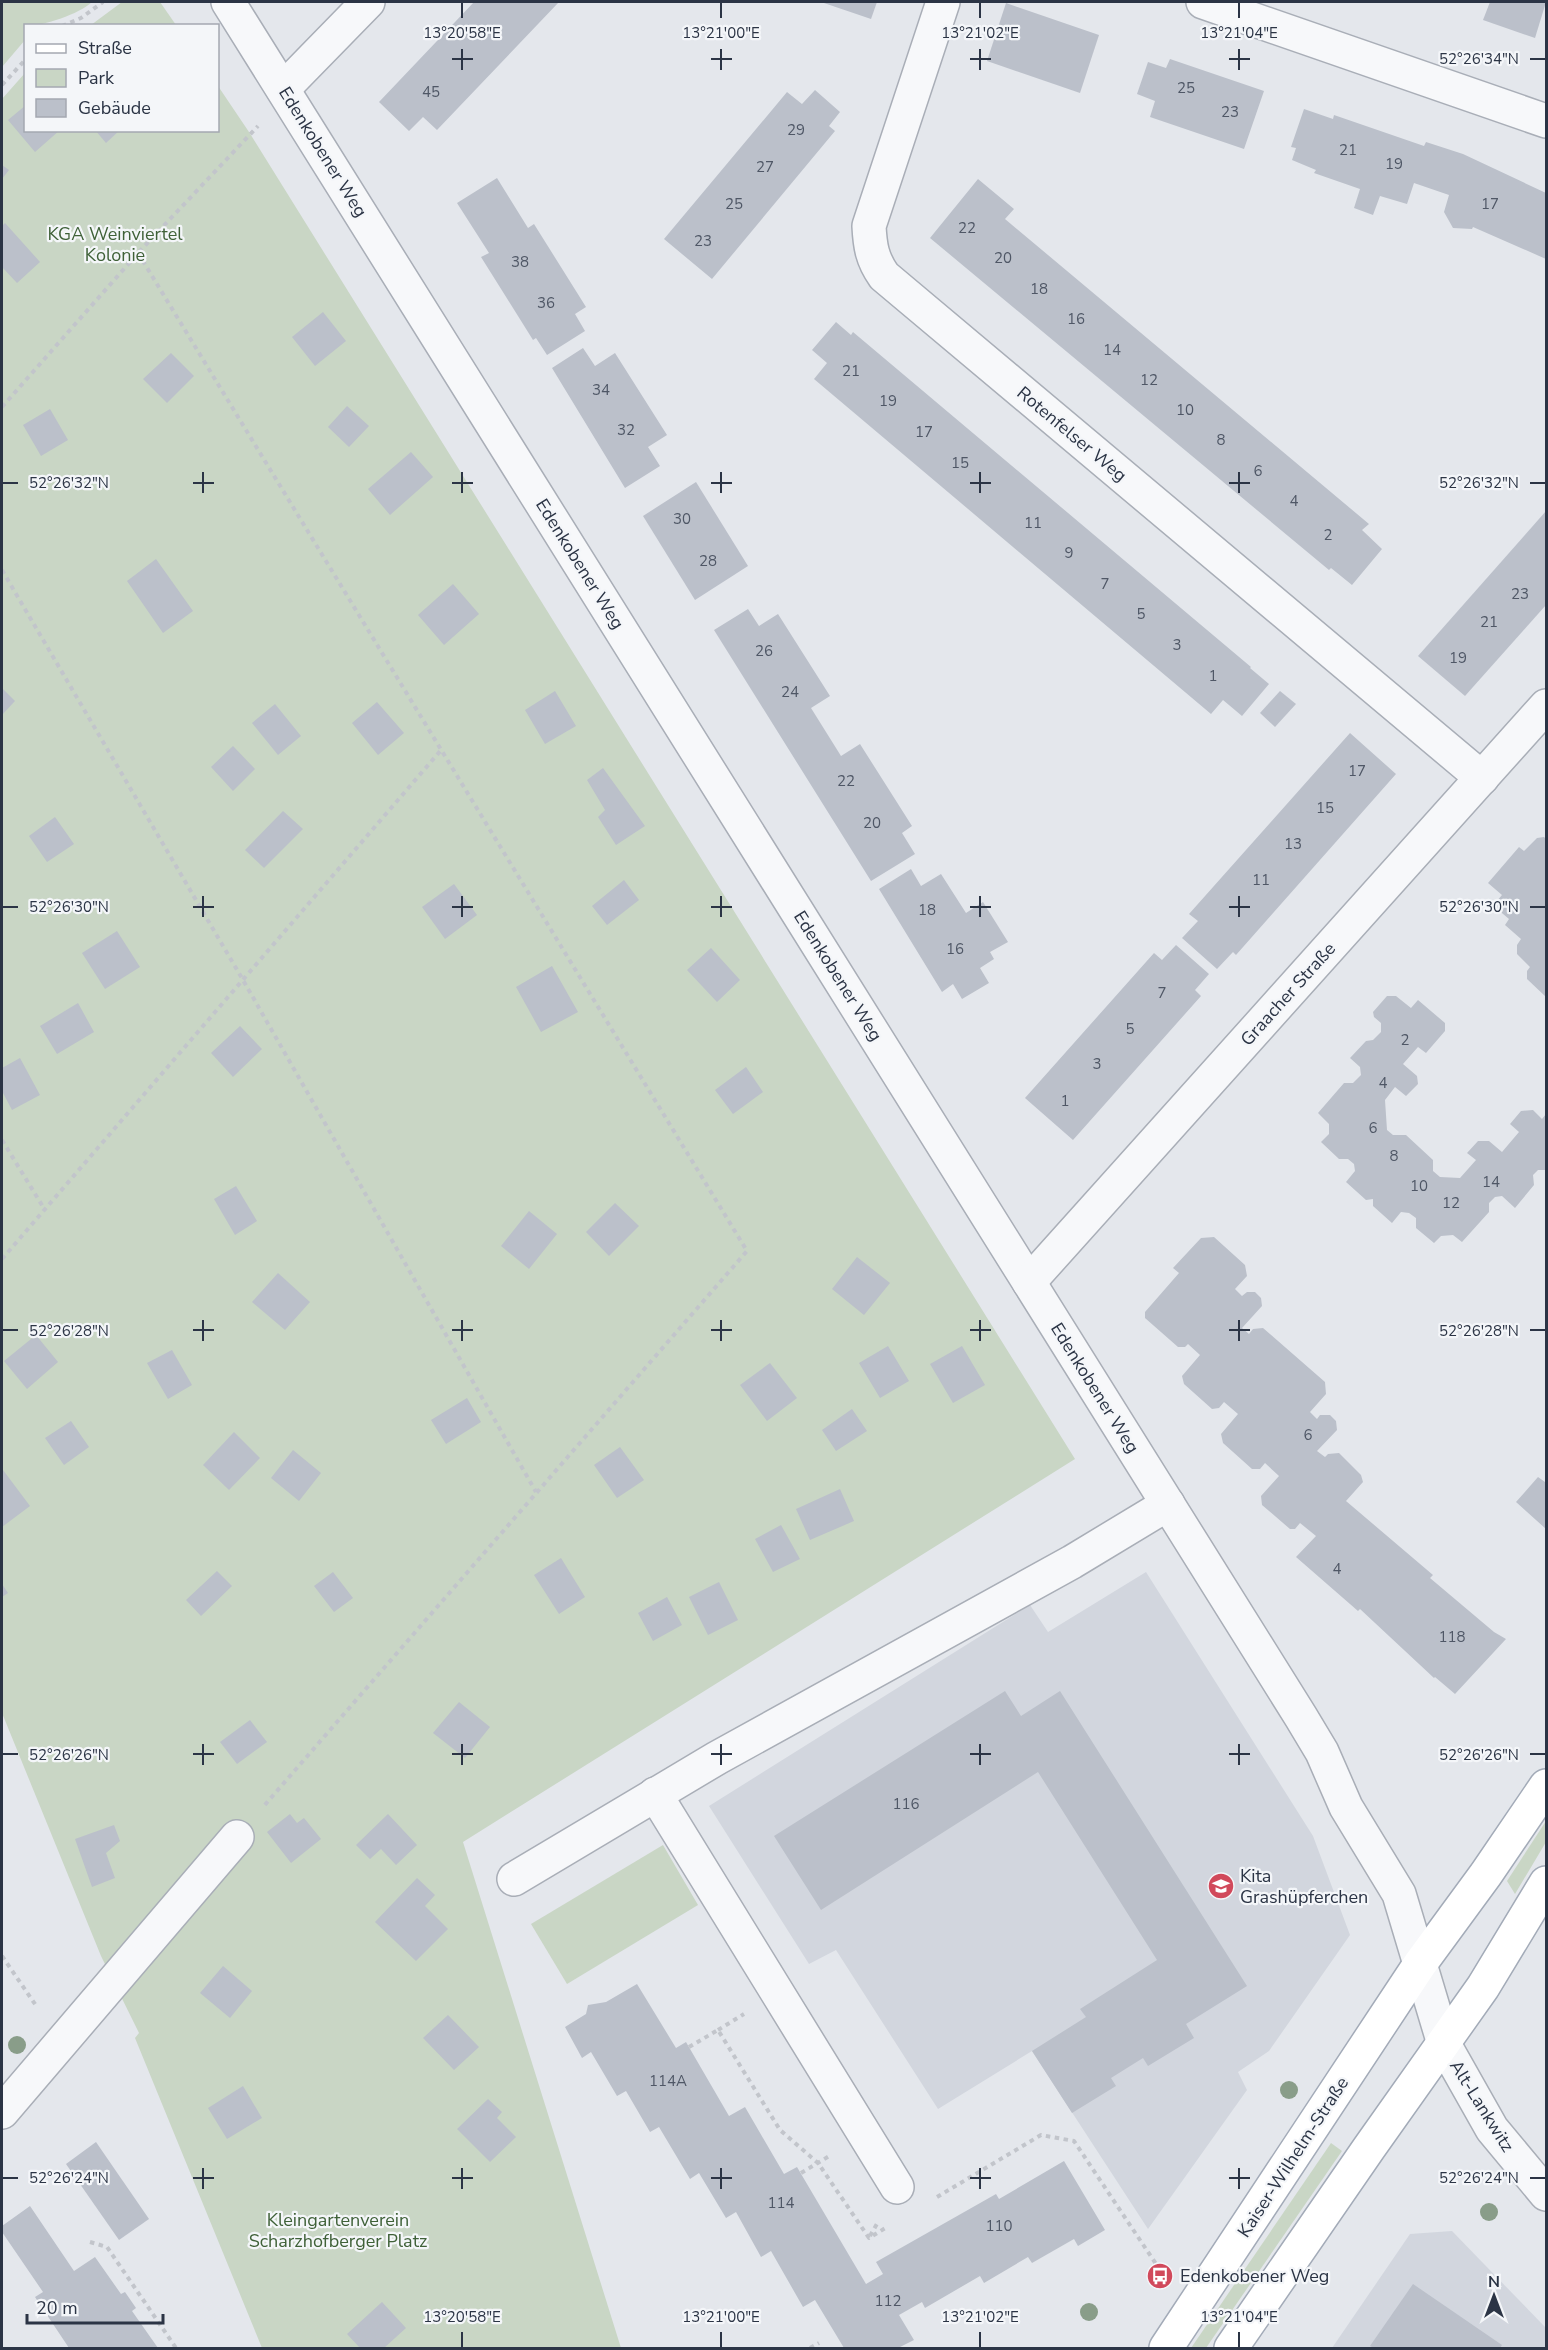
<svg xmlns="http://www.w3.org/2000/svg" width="1548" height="2350" viewBox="0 0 1548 2350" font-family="'Nunito Sans',sans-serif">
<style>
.built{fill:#d2d6de}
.green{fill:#c9d6c5}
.building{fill:#bbc0ca}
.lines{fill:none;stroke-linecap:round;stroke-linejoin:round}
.minor-casing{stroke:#a9aeb7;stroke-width:36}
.major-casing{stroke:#a3abb8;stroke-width:36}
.path{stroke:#c2c5cb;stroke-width:4;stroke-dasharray:4.5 4.5;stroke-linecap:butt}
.minor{stroke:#f7f8fa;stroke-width:33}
.major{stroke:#fff;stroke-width:33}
.tree{fill:#899d89}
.ticks{fill:none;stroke:#2b3445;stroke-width:2}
.labels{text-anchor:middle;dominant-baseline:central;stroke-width:4.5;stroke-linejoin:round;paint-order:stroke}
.number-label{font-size:15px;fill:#4f5766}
.street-label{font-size:18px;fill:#2b3445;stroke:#f4f6f9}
.park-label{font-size:18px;fill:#3f6138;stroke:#f4f6f9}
.poi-label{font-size:18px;fill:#2b3445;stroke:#f4f6f9;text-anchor:start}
.ticks-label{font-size:15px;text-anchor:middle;fill:#2b3445;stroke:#f4f6f9;stroke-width:4.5;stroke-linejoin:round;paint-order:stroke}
</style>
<rect width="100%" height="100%" fill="#e4e7ec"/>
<g class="built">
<polygon points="1146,1572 1313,1836 1350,1935 1269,2051 1238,2072 1247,2090 1148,2229 1032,2051 938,2109 836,1950 809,1964 709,1806 1030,1605 1048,1632"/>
<polygon points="1452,2231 1546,2328 1546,2348 1332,2348 1410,2234"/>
</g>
<g class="green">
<path d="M 2,2 L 92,2 C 79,14 44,26 26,26 L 25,40 L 2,67 Z"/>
<polygon points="122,2 160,2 176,25 91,25"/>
<polygon points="25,73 26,130 218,130 218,86 249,132 1075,1459 463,1842 621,2348 262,2348 135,2038 139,2033 101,1956 2,1713 2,99"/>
<polygon points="1546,1821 1546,1842 1515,1894 1507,1881"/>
<polygon points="663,1845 698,1905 567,1984 531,1924"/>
<polygon points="1331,2143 1342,2151 1206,2348 1191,2348"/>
</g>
<g class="building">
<polygon points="474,2 559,2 437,130 423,117 409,131 379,102"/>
<polygon points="821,2 877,2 871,19"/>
<polygon points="1490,2 1546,2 1535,38 1483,20"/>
<polygon points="1006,3 1099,35 1080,93 987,61"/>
<polygon points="1170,59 1264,91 1244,149 1150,117 1155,101 1137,94 1148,62 1166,68"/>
<polygon points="815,90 840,112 829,126 835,131 712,279 664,239 787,92 802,104"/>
<polygon points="26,105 26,130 60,130 35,152 8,120"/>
<polygon points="1304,109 1333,119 1334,115 1424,146 1426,142 1463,154 1546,193 1546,259 1473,227 1472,229 1453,228 1444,212 1449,195 1414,183 1407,204 1380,196 1373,215 1354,208 1360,189 1314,173 1316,170 1292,160 1296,148 1291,147"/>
<polygon points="95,130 120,130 106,143"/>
<polygon points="2,165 9,170 2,179"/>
<polygon points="497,178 528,228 534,224 586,307 575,314 585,331 547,355 536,338 533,340 481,257 489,253 457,203"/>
<polygon points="978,179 1014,209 1005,219 1369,524 1362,530 1382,549 1352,585 1331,568 1329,570 930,238"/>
<polygon points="5,223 40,262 17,283 2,267 2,226"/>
<polygon points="323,312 346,341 315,366 292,337"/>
<polygon points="836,322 851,335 853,332 1251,667 1250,668 1269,684 1242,716 1223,700 1211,714 814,379 827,363 812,350"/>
<polygon points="583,348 595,366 615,353 667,435 648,447 660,466 625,488 552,368"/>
<polygon points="171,353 194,376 167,403 143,379"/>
<polygon points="347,406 369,426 349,447 328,427"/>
<polygon points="50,409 68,440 41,456 23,425"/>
<polygon points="411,452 433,477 390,515 368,489"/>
<polygon points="696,482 748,566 695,600 643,516"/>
<polygon points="1546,511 1546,605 1465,696 1418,656"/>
<polygon points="156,559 193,611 163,633 127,581"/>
<polygon points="453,584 479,614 444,645 418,615"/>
<polygon points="748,609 759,626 778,614 830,696 811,708 841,756 860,744 912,826 902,833 915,854 871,881 714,630"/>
<polygon points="2,688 15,701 2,715"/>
<polygon points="555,691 576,726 545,744 525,710"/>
<polygon points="1280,691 1296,704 1275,727 1260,713"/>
<polygon points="377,702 404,733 378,755 352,723"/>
<polygon points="275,704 301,736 278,755 252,723"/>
<polygon points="1350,733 1396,774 1236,955 1233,952 1217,969 1182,938 1198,921 1189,914"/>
<polygon points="233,746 255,769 233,791 211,767"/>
<polygon points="603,768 645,826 616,845 598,817 605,810 587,780"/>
<polygon points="283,811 303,829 264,868 245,850"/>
<polygon points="55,817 74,844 47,862 29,836"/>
<polygon points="1544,837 1546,839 1546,997 1527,979 1527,971 1530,967 1517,954 1517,945 1521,939 1505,925 1509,919 1496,908 1496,902 1502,895 1488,883 1519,847 1524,851 1537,838"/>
<polygon points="911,869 921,886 941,874 966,913 983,902 1008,942 990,952 994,959 980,968 989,983 962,999 953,984 942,992 879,889"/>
<polygon points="624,880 639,900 607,925 592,906"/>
<polygon points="454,884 477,915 445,939 422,907"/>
<polygon points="117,931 140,967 105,989 82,953"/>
<polygon points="1176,945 1209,974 1195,990 1201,996 1073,1140 1025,1098 1154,953 1162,960"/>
<polygon points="711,948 740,980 717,1002 687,970"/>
<polygon points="552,966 578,1012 541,1032 516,987"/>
<polygon points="1387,996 1396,996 1411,1008 1418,1000 1445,1023 1445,1031 1426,1053 1418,1047 1403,1064 1417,1076 1418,1084 1406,1096 1395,1087 1385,1100 1387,1130 1393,1135 1406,1135 1433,1160 1433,1171 1440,1177 1460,1178 1476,1160 1467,1153 1478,1141 1489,1141 1502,1152 1519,1132 1510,1124 1521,1111 1533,1110 1542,1119 1546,1114 1546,1170 1538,1170 1533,1175 1534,1185 1515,1208 1502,1196 1495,1197 1489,1203 1489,1212 1462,1242 1453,1235 1441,1236 1434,1243 1416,1228 1416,1218 1409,1213 1401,1212 1392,1223 1373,1206 1373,1199 1366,1200 1346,1182 1355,1171 1354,1164 1348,1159 1339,1159 1321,1142 1329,1134 1329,1124 1318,1113 1344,1083 1353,1083 1361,1075 1360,1067 1350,1058 1366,1041 1373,1040 1381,1032 1381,1023 1374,1017 1373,1012"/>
<polygon points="78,1003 94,1032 57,1054 40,1026"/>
<polygon points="240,1026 262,1049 233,1077 211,1053"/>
<polygon points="20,1058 40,1095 12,1110 2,1091 2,1068"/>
<polygon points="746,1067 763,1092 733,1114 715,1090"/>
<polygon points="236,1186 257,1221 235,1235 214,1199"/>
<polygon points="615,1203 639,1226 609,1256 586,1232"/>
<polygon points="529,1211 557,1234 529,1269 501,1246"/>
<polygon points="1214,1237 1245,1265 1247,1276 1235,1289 1242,1296 1247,1292 1255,1292 1261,1298 1262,1306 1242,1328 1249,1334 1253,1329 1263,1328 1325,1382 1326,1394 1310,1412 1317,1419 1320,1415 1330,1415 1336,1421 1337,1430 1317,1451 1325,1457 1328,1454 1339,1453 1361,1475 1363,1482 1346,1501 1433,1575 1430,1578 1494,1632 1506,1639 1455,1694 1435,1677 1434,1678 1360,1609 1358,1611 1296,1557 1316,1536 1300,1523 1295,1529 1290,1529 1262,1505 1261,1496 1279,1476 1265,1463 1260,1469 1252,1469 1223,1443 1221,1434 1238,1414 1224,1402 1219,1408 1212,1409 1184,1384 1182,1376 1200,1355 1188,1344 1185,1347 1178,1347 1145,1318 1145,1312 1179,1273 1173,1268 1201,1238"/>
<polygon points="857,1257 890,1283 864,1315 832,1289"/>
<polygon points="278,1273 310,1302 285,1330 252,1302"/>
<polygon points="36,1335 58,1362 27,1389 4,1361"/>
<polygon points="888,1346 909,1381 880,1398 859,1363"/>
<polygon points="962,1346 985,1385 953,1403 930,1364"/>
<polygon points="172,1350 192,1385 168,1399 147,1363"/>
<polygon points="770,1363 797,1398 767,1421 740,1385"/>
<polygon points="467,1398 481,1422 446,1444 431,1420"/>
<polygon points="852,1409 867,1431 836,1451 822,1430"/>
<polygon points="71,1421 89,1447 64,1465 45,1438"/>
<polygon points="234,1432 260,1458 229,1490 203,1465"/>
<polygon points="620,1447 644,1480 617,1498 594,1465"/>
<polygon points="293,1450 321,1473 299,1501 271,1478"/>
<polygon points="3,1470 30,1506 2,1527 2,1471"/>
<polygon points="1538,1477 1545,1482 1546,1480 1546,1529 1516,1502"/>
<polygon points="840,1489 854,1521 810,1540 796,1509"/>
<polygon points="781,1525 800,1559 773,1572 755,1539"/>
<polygon points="561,1558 585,1597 559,1614 534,1575"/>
<polygon points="217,1571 232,1586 201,1616 186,1600"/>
<polygon points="333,1572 353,1598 334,1612 314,1586"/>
<polygon points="719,1582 738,1620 708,1635 689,1597"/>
<polygon points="2,1584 8,1593 2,1597"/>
<polygon points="667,1597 682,1625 653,1641 638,1613"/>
<polygon points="1005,1691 1021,1716 1060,1691 1247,1986 1186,2024 1194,2038 1148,2066 1143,2058 1111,2078 1116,2086 1072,2113 1032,2051 1086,2017 1080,2009 1157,1960 1038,1772 821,1910 774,1836"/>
<polygon points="459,1702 490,1727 465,1758 433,1733"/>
<polygon points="250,1720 267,1742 237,1764 220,1742"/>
<polygon points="290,1814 297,1823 304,1818 321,1839 291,1863 267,1832"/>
<polygon points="388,1814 417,1845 396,1865 381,1849 370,1859 356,1845"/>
<polygon points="114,1825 120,1841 106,1853 115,1878 92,1887 75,1839"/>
<polygon points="417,1878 435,1895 425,1906 448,1929 416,1961 375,1922"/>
<polygon points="223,1966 252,1991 230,2018 200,1993"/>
<polygon points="637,1984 676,2048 686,2042 729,2116 745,2107 784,2174 797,2167 866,2284 883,2274 876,2262 996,2194 999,2199 1064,2161 1105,2230 1078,2246 1074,2239 1032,2263 1028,2257 984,2283 980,2276 925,2308 922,2302 899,2315 914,2340 898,2348 844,2348 815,2300 803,2307 771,2251 761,2257 736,2212 726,2218 699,2173 690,2179 659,2127 650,2132 626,2091 617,2096 591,2052 582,2058 565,2027 586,2014 588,2005 606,2002"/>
<polygon points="448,2015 479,2047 454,2070 423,2038"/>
<polygon points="243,2086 262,2118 227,2139 208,2108"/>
<polygon points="488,2099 502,2112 497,2118 516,2137 490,2162 457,2129"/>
<polygon points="96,2142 149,2219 119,2240 66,2164"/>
<polygon points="30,2206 74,2271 95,2257 121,2294 125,2292 136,2308 132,2311 158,2348 69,2348 35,2297 43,2292 2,2232 2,2226"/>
<polygon points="1413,2284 1502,2345 1500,2348 1374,2348 1370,2346"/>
<polygon points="382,2302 406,2328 384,2348 360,2348 347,2334"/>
</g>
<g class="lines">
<defs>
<g id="minor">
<polyline points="228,2 1301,1717 1322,1752 1346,1807 1399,1894 1444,2044 1492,2129 1546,2194"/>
<path d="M 943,2 L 869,226 C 870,246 872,259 884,276 L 1482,778"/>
<polyline points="1203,2 1546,121"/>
<polyline points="283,89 368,2"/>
<polyline points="1029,1282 1546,706"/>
<polyline points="655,1794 897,2187"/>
<polyline points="514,1879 717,1758 1072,1562 1168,1504"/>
<polyline points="2,2112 237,1837"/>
</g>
<g id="major">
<polyline points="1166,2348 1420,1964 1486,1874 1546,1786"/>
<polyline points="1231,2348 1369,2148 1483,1987 1546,1883"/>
</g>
</defs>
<use href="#minor" class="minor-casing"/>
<use href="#major" class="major-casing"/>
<g class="path">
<polyline points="62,26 81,18 103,2"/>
<polyline points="2,85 26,59"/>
<polyline points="138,253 747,1251 263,1807"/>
<polyline points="2,407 138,253 258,126"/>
<polyline points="2,570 243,980 536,1492"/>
<polyline points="2,1140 45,1210"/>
<polyline points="2,1259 442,749"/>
<polyline points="2,1956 37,2007"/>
<polyline points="718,2030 744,2014"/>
<polyline points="689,2047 718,2030 780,2130 818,2163 869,2238 887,2227"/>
<polyline points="801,2173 831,2155"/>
<polyline points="937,2197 1041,2135 1074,2141 1156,2264"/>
<polyline points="870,2236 878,2222"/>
<polyline points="90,2242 107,2247 176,2348"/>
<polyline points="810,2348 819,2343"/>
</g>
<use href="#minor" class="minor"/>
<use href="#major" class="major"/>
</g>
<g class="tree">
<circle cx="17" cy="2045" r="9"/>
<circle cx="1289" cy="2090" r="9"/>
<circle cx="1489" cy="2212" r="9"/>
<circle cx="1089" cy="2312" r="9"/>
</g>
<path class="ticks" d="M 462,3 L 462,18M 721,3 L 721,18M 980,3 L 980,18M 1239,3 L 1239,18M 462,49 L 462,70M 721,49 L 721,70M 980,49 L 980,70M 1239,49 L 1239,70M 452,59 L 473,59M 711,59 L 732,59M 970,59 L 991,59M 1229,59 L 1250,59M 1530,59 L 1545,59M 203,472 L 203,493M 462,472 L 462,493M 721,472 L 721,493M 980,472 L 980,493M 1239,472 L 1239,493M 3,483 L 18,483M 193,483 L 214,483M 452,483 L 473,483M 711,483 L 732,483M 970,483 L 991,483M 1229,483 L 1250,483M 1530,483 L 1545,483M 203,896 L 203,917M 462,896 L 462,917M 721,896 L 721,917M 980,896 L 980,917M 1239,896 L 1239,917M 3,907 L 18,907M 193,907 L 214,907M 452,907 L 473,907M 711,907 L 732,907M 970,907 L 991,907M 1229,907 L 1250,907M 1530,907 L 1545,907M 203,1320 L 203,1341M 462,1320 L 462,1341M 721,1320 L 721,1341M 980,1320 L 980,1341M 1239,1320 L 1239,1341M 3,1330 L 18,1330M 193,1330 L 214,1330M 452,1330 L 473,1330M 711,1330 L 732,1330M 970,1330 L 991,1330M 1229,1330 L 1250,1330M 1530,1330 L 1545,1330M 203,1744 L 203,1765M 462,1744 L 462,1765M 721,1744 L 721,1765M 980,1744 L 980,1765M 1239,1744 L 1239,1765M 3,1754 L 18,1754M 193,1754 L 214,1754M 452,1754 L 473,1754M 711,1754 L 732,1754M 970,1754 L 991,1754M 1229,1754 L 1250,1754M 1530,1754 L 1545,1754M 203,2168 L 203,2189M 462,2168 L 462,2189M 721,2168 L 721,2189M 980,2168 L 980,2189M 1239,2168 L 1239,2189M 3,2178 L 18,2178M 193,2178 L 214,2178M 452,2178 L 473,2178M 711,2178 L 732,2178M 970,2178 L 991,2178M 1229,2178 L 1250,2178M 1530,2178 L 1545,2178M 462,2332 L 462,2347M 721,2332 L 721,2347M 980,2332 L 980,2347M 1239,2332 L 1239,2347"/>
<defs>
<symbol id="school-disc" viewBox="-11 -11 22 22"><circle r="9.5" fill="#d1495b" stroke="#f4f6f9"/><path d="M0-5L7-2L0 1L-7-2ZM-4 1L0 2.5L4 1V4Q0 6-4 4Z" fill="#fff"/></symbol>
<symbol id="bus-disc" viewBox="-11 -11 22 22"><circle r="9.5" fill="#d1495b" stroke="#f4f6f9"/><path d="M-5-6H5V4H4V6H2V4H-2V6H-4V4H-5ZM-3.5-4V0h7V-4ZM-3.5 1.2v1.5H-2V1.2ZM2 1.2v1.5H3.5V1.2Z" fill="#fff"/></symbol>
</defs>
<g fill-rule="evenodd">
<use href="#school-disc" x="1206" y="1871" width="30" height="30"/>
<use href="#bus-disc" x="1145" y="2261" width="30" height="30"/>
</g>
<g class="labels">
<g class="number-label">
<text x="1186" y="88">25</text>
<text x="431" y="92">45</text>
<text x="1230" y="112">23</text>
<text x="796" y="130">29</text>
<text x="1348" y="150">21</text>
<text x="1394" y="164">19</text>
<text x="765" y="167">27</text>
<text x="734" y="204">25</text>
<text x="1490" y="204">17</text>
<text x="967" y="228">22</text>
<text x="703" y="241">23</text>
<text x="1003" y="258">20</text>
<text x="520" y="262">38</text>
<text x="1039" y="289">18</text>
<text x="546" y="303">36</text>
<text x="1076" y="319">16</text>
<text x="1112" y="350">14</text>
<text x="851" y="371">21</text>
<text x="1149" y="380">12</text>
<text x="601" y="390">34</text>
<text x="888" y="401">19</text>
<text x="1185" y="410">10</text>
<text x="626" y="430">32</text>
<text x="924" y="432">17</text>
<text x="1221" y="440">8</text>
<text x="960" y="463">15</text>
<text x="1258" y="471">6</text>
<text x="1294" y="501">4</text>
<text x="682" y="519">30</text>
<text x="1033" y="523">11</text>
<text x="1328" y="535">2</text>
<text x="1069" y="553">9</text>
<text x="708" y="561">28</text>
<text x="1105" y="584">7</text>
<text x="1520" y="594">23</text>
<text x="1141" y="614">5</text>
<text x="1489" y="622">21</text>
<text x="1177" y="645">3</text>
<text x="764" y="651">26</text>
<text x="1458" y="658">19</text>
<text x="1213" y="676">1</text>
<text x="790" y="692">24</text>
<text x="1357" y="771">17</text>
<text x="846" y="781">22</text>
<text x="1325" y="808">15</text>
<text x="872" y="823">20</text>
<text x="1293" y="844">13</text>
<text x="1261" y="880">11</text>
<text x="927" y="910">18</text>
<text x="955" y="949">16</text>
<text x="1162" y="993">7</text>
<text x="1130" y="1029">5</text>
<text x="1405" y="1040">2</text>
<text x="1097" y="1064">3</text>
<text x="1383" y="1083">4</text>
<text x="1065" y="1101">1</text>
<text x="1373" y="1128">6</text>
<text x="1394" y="1156">8</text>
<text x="1491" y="1182">14</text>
<text x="1419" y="1186">10</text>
<text x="1451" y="1203">12</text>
<text x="1308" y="1435">6</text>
<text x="1337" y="1569">4</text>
<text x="1452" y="1637">118</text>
<text x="906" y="1804">116</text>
<text x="668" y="2081">114A</text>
<text x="781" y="2203">114</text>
<text x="999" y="2226">110</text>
<text x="888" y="2301">112</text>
</g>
<g class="street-label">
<text transform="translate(323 152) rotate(58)">Edenkobener Weg</text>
<text transform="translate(1072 434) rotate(40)">Rotenfelser Weg</text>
<text transform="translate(580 564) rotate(58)">Edenkobener Weg</text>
<text transform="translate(838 976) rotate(58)">Edenkobener Weg</text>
<text transform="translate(1288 994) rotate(-48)">Graacher Straße</text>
<text transform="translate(1095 1388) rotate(58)">Edenkobener Weg</text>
<text transform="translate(1482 2106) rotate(58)">Alt-Lankwitz</text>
<text transform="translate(1293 2157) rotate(-57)">Kaiser-Wilhelm-Straße</text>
</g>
<g class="park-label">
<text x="115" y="234">KGA Weinviertel<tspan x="115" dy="21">Kolonie</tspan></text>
<text x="338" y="2220">Kleingartenverein<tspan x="338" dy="21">Scharzhofberger Platz</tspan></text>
</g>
<g class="poi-label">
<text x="1240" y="1876">Kita<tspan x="1240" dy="21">Grashüpferchen</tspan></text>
<text x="1180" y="2276">Edenkobener Weg</text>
</g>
</g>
<g class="ticks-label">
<text x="462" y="38">13°20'58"E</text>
<text x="721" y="38">13°21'00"E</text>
<text x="980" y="38">13°21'02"E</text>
<text x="1239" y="38">13°21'04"E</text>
<text x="1479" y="64">52°26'34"N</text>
<text x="69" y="488">52°26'32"N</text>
<text x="1479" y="488">52°26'32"N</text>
<text x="69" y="912">52°26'30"N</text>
<text x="1479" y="912">52°26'30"N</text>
<text x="69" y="1336">52°26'28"N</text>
<text x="1479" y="1336">52°26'28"N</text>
<text x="69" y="1760">52°26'26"N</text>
<text x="1479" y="1760">52°26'26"N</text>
<text x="69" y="2183">52°26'24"N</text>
<text x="1479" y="2183">52°26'24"N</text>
<text x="462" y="2322">13°20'58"E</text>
<text x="721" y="2322">13°21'00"E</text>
<text x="980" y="2322">13°21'02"E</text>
<text x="1239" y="2322">13°21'04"E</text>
</g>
<rect width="1548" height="2350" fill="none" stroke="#2b3445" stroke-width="6"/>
<rect x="24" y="24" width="195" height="108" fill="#f4f6f9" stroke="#a4a8b1" stroke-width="1.5"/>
<rect x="36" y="44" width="30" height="9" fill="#ffffff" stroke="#a4a8b1" stroke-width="1.5"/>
<text x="78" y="54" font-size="18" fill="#2b3445">Straße</text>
<rect x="36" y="69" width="30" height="18" fill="#c9d6c5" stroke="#a4a8b1" stroke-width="1.5"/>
<text x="78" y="84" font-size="18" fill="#2b3445">Park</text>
<rect x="36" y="99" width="30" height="18" fill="#bbc0ca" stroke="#a4a8b1" stroke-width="1.5"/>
<text x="78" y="114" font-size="18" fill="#2b3445">Gebäude</text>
<g transform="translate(1494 2296)" stroke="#f4f6f9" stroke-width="4.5" paint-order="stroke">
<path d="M0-4.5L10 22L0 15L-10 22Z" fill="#2b3445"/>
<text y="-9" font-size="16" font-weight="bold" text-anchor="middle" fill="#2b3445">N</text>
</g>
<path d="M27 2314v9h136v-9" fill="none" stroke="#2b3445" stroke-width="3"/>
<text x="36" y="2314" font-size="18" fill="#2b3445" stroke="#f4f6f9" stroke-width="4.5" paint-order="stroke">20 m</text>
</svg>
